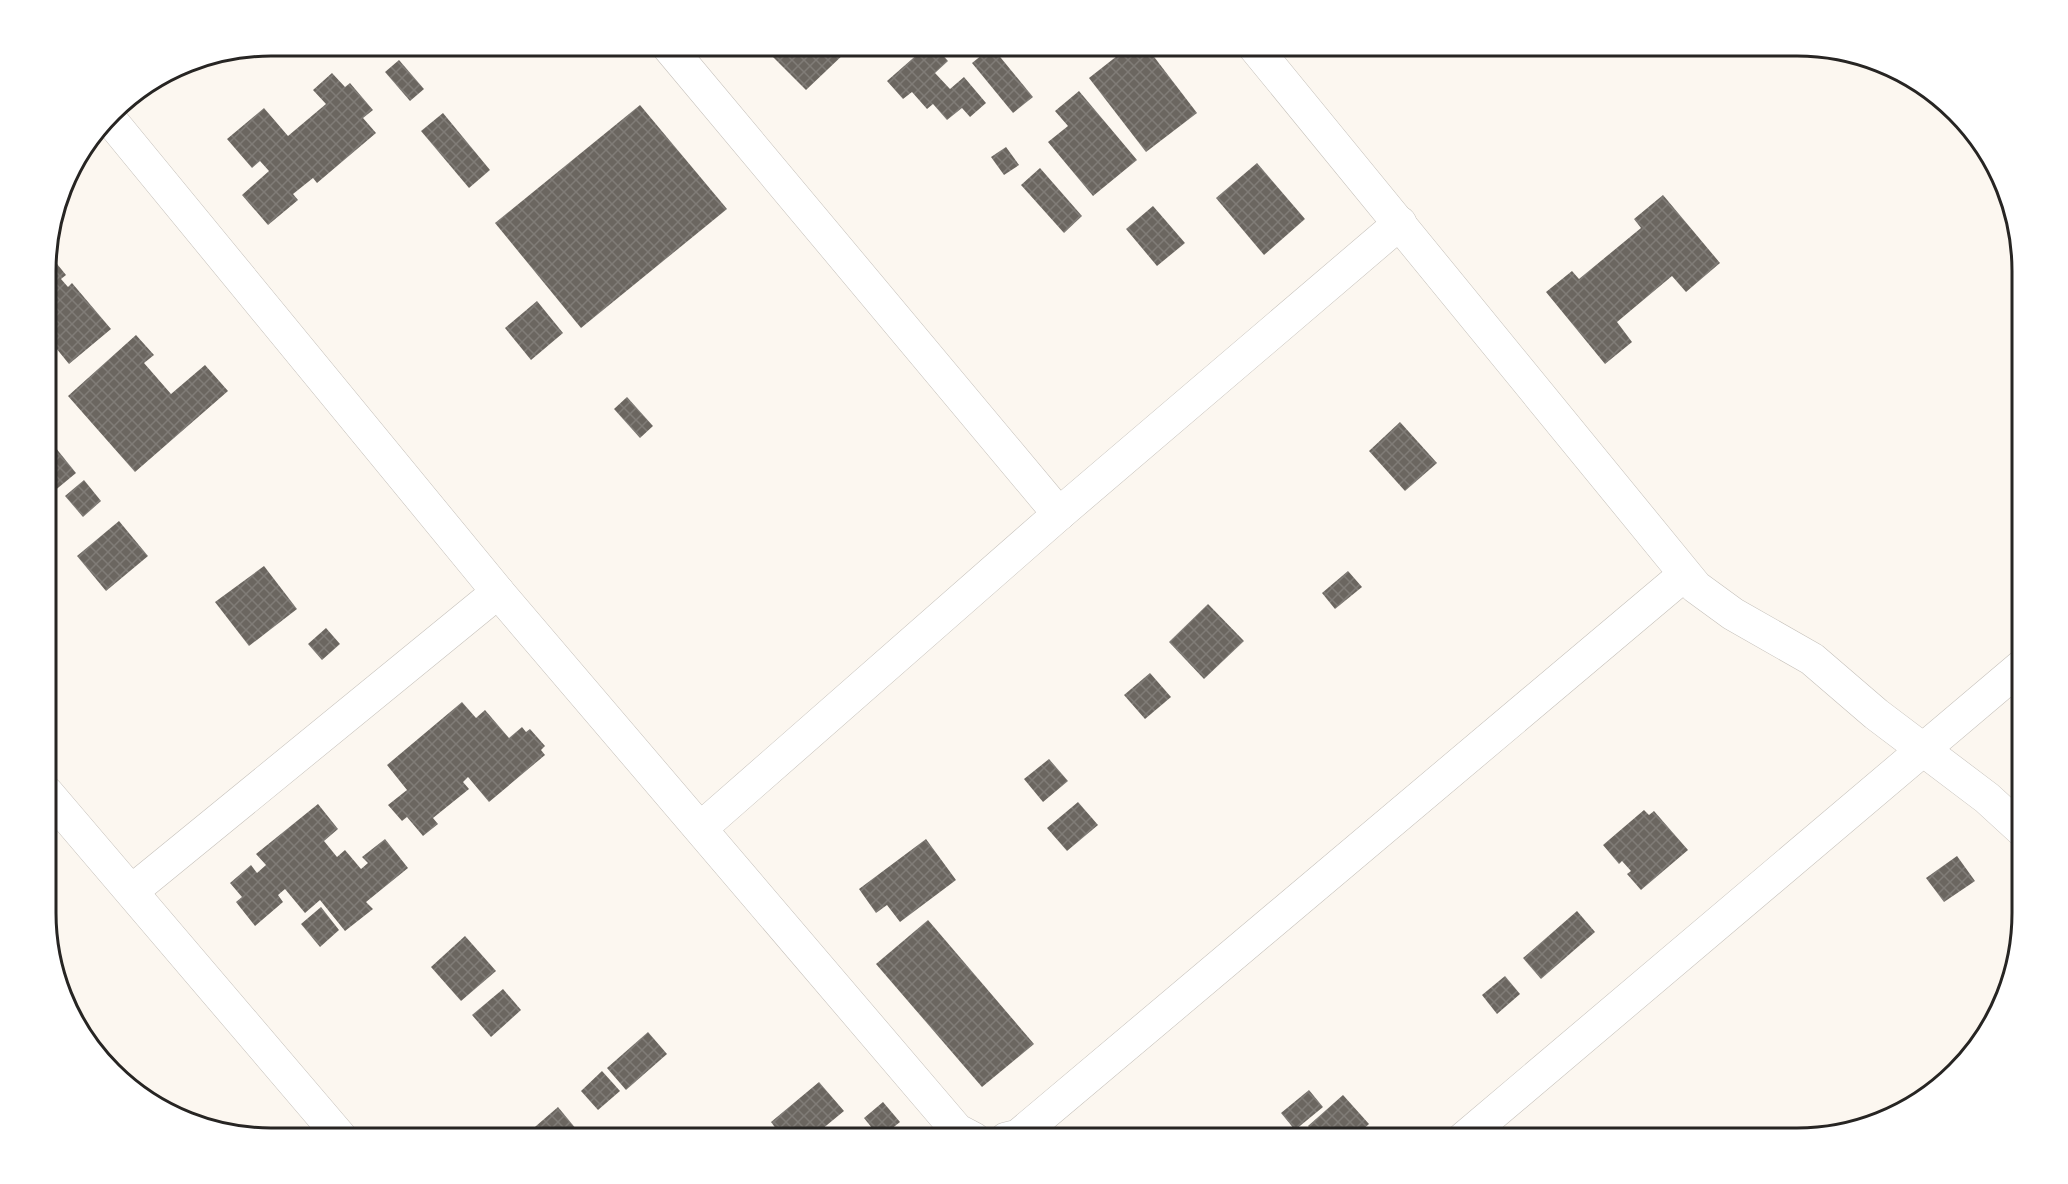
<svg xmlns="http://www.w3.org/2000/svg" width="2068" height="1184" viewBox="0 0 2068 1184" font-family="Inter,sans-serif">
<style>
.building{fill:url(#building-cross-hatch)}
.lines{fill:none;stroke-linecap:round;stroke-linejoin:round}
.minor-casing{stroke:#c5c0ba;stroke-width:34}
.minor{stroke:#fff;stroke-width:33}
.rim{fill:none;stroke:#272523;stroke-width:3}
</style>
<defs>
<pattern id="building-cross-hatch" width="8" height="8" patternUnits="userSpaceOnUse" patternTransform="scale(1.5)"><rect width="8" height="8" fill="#6b6660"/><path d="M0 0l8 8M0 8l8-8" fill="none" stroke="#807c77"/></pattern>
</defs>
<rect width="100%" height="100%" fill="#fcf7f0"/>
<g class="building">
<polygon points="276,45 291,45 282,52"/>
<polygon points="765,45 841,45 847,51 806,90 763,47"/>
<polygon points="928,45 934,45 948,61 935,73 950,89 964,77 986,103 970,117 962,108 947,120 933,104 927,109 912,92 903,99 887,81"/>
<polygon points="1131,45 1145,45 1197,113 1146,152 1089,78"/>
<polygon points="992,47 1033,97 1013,113 972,63"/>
<polygon points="399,60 424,89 410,101 385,72"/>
<polygon points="332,73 345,87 350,83 373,110 363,118 376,133 317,183 313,178 293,194 298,200 268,225 242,195 269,171 260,161 252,168 227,139 264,108 288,136 326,104 313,90"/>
<polygon points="1079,91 1137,160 1093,196 1048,142 1068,126 1055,111"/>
<polygon points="640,105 727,209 581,328 495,223"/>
<polygon points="443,113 490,170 469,188 421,131"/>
<polygon points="1006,147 1019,165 1004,175 991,157"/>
<polygon points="1257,163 1305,219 1264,255 1216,198"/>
<polygon points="1040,168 1082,216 1064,233 1021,185"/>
<polygon points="1663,195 1720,263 1686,292 1672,276 1617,322 1632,342 1605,364 1546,292 1572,271 1579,279 1641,228 1634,219"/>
<polygon points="1153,206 1185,243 1157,266 1126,229"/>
<polygon points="49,254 66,275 61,279 68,287 72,283 111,329 69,364 47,337"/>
<polygon points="537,301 563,333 531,360 505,328"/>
<polygon points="136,335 154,355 144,363 171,394 205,365 228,391 135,472 68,396"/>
<polygon points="627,397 653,426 640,438 614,409"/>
<polygon points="1400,422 1437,463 1405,491 1369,451"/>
<polygon points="47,437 76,473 47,497"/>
<polygon points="84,480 101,501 83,517 65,496"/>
<polygon points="119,521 148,556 106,591 77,556"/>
<polygon points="264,566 297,609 249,646 215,602"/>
<polygon points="1348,571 1362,587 1335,609 1322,593"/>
<polygon points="1208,604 1244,641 1204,679 1169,642"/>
<polygon points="326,628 340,644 322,660 308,644"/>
<polygon points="1150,673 1171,697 1145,719 1124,695"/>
<polygon points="462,702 476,718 485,710 509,738 522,727 526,732 530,729 545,746 541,750 545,755 489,802 468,777 463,782 469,789 433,818 438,824 423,836 407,817 402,821 388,805 407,790 387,765"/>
<polygon points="1049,759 1068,781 1043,802 1024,779"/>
<polygon points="1078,802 1098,825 1067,851 1047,828"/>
<polygon points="318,804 338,829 324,841 337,857 345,850 361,869 368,863 362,857 385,839 408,868 366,902 373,909 345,931 320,900 305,913 285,889 278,895 283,902 255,926 236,902 242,897 230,883 251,865 257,873 266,865 256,854"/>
<polygon points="1644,810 1649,815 1654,811 1688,850 1641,890 1627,874 1631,871 1622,861 1619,864 1603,845"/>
<polygon points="926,839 956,880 900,922 887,905 876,913 859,889"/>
<polygon points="1957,856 1975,881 1944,902 1926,878"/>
<polygon points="321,907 339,930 320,947 301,924"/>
<polygon points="1577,911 1595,932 1541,979 1523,958"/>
<polygon points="928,920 1034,1044 982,1087 876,964"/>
<polygon points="465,936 496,971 461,1001 431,967"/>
<polygon points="48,945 60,960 55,965"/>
<polygon points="1505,976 1520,994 1497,1014 1482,995"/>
<polygon points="503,989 521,1010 491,1037 472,1015"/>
<polygon points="648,1032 667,1054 626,1090 607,1068"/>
<polygon points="602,1071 620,1091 598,1110 581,1091"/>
<polygon points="819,1082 844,1111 810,1139 766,1139 777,1130 771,1122"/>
<polygon points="1309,1090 1323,1107 1295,1130 1281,1113"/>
<polygon points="1343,1095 1369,1124 1352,1139 1319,1139 1308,1126"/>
<polygon points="883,1102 900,1122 880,1138 864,1118"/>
<polygon points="558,1107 577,1130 566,1139 521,1139"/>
</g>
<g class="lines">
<defs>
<g id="minor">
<polyline points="667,45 1059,514"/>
<polyline points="1253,45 1696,587 1733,614 1812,659 1876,714 1987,798 2023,831"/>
<polyline points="109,118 498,592 957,1130 974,1139"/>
<polyline points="47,793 342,1139"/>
<polyline points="701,828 1059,514 1400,223"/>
<polyline points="132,891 498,592"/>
<polyline points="1006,1139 1018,1136 1684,575"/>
<polyline points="1463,1139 2023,665"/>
</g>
</defs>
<use href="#minor" class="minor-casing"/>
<use href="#minor" class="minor"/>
</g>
<path d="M0 0H2068V1184H0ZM271 56H1797A215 215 0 0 1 2012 271V913A215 215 0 0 1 1797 1128H271A215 215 0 0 1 56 913V271A215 215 0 0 1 271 56Z" fill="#fff" fill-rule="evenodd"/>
<path class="rim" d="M271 56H1797A215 215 0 0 1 2012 271V913A215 215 0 0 1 1797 1128H271A215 215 0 0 1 56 913V271A215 215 0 0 1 271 56Z"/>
</svg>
